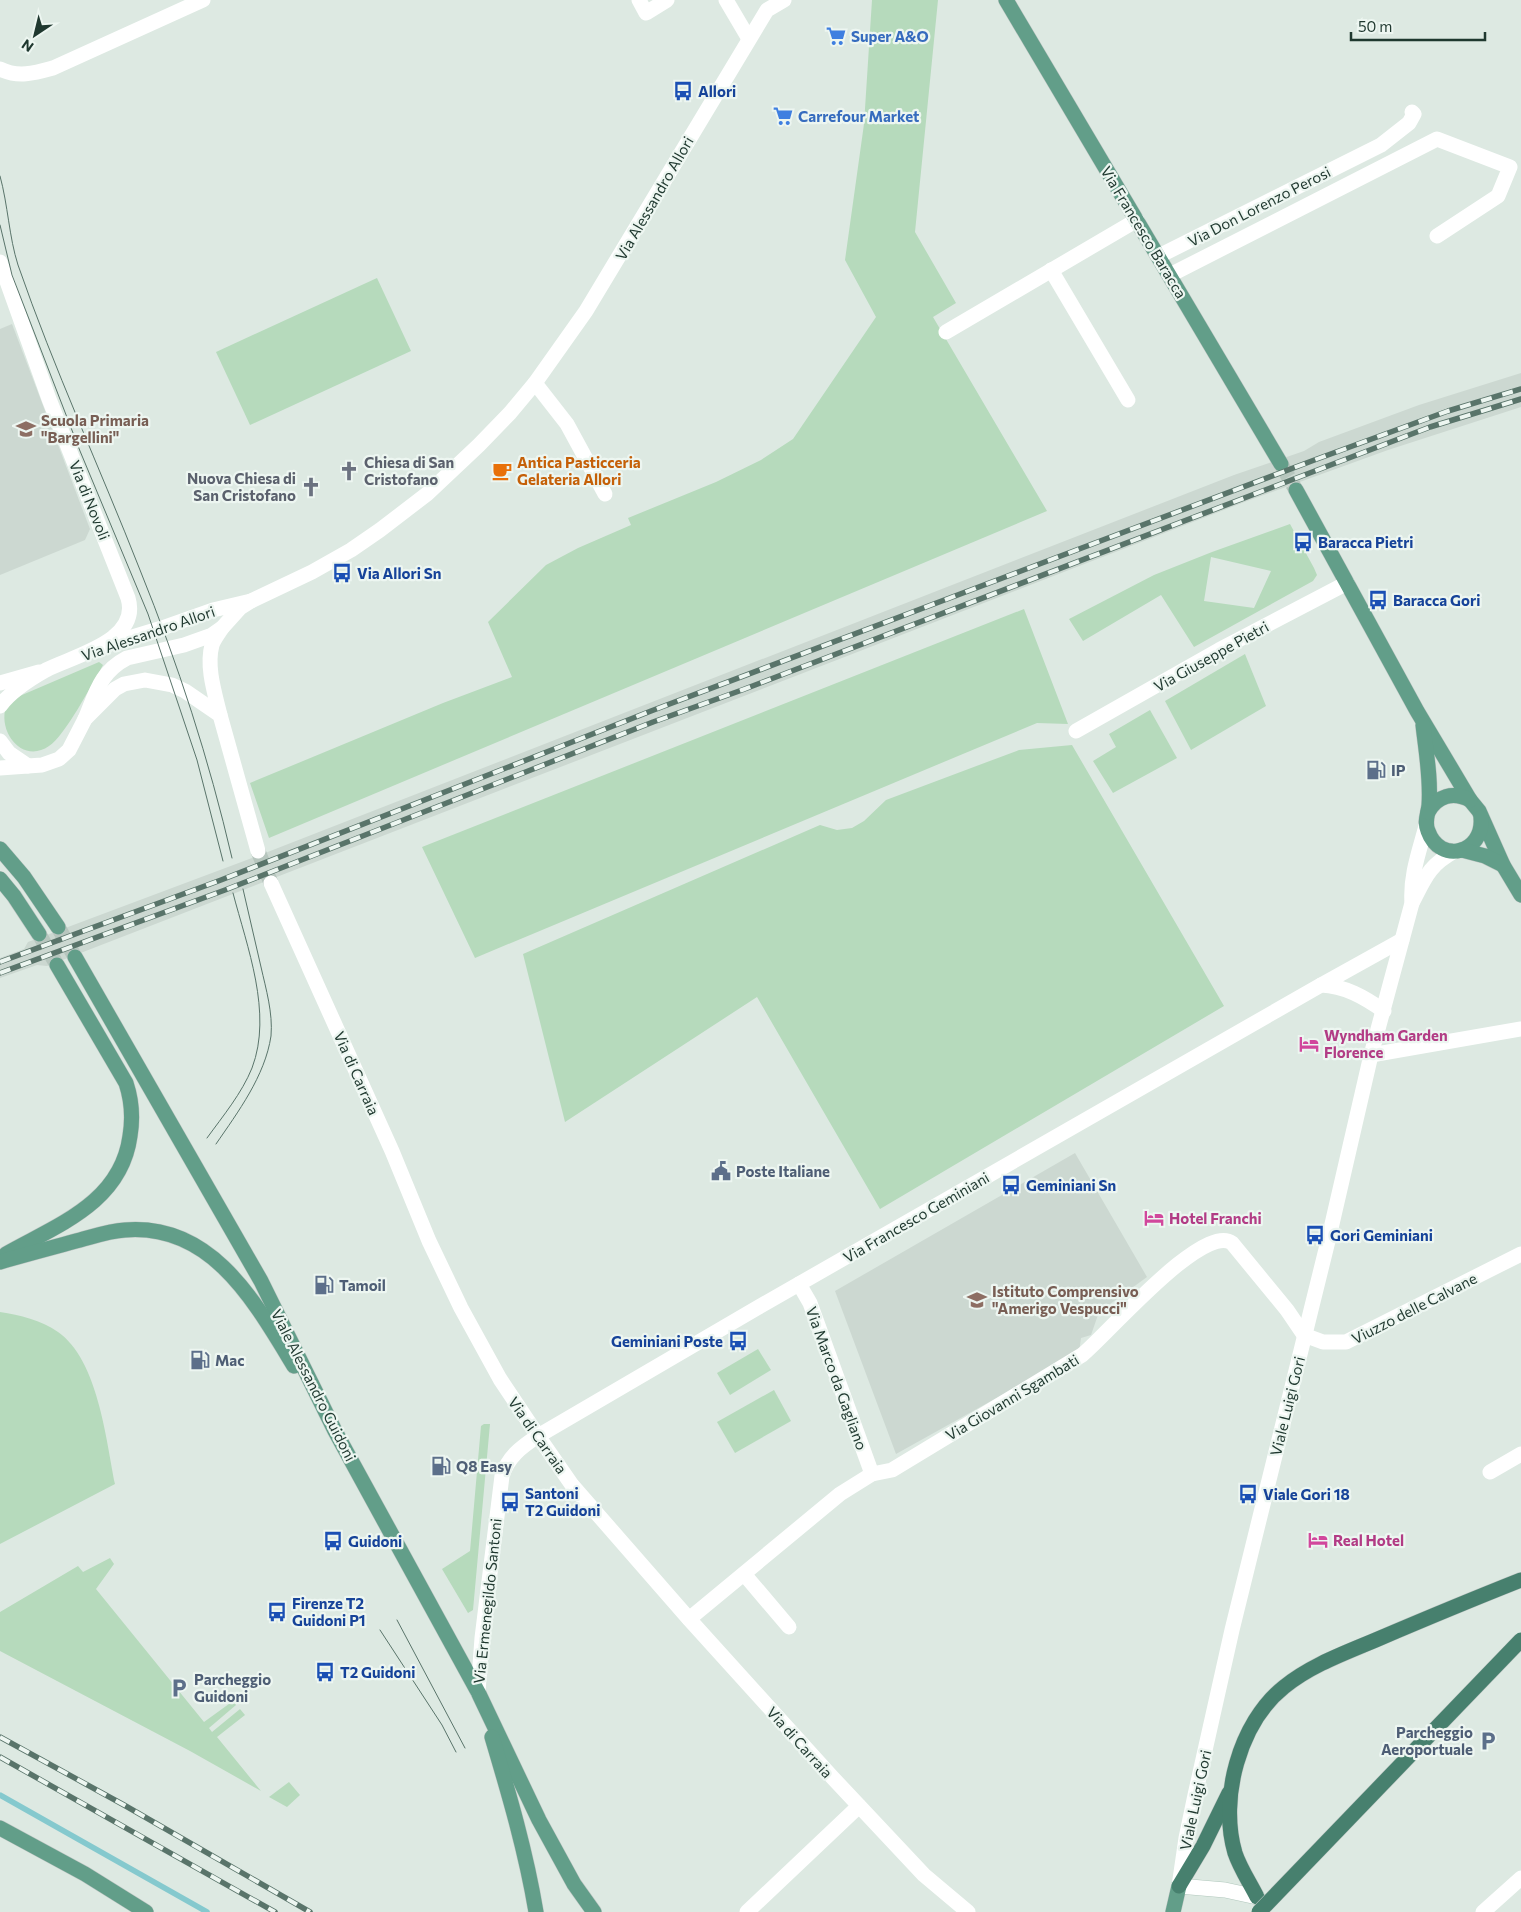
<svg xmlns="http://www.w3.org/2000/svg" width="1521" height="1912" viewBox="0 0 1521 1912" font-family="Commissioner,sans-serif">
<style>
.built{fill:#ccd8d1}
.green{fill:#b6dabc;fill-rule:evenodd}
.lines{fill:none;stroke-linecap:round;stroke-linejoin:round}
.stream{stroke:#85c9ce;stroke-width:5.5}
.tertiary-tunnel{stroke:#b7c6be;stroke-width:15;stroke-dasharray:15 8;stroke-linecap:butt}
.primary-tunnel{stroke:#b7c6be;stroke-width:15;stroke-dasharray:15 8;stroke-linecap:butt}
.secondary-casing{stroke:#b1c8bd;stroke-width:16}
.primary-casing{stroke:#c0c7c5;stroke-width:16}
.trunk-casing{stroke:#c0c7c5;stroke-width:16}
.minor{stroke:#fff;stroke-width:15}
.tertiary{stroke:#fff;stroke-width:15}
.secondary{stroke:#fff;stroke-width:15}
.primary{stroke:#629e89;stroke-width:15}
.trunk{stroke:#47806e;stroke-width:15}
.tram{stroke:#59746a;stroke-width:1}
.rail-casing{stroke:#59746a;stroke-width:5.5}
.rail{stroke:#edf6f1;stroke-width:4;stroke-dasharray:11;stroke-linecap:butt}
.trunk-bridge-casing{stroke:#c0c7c5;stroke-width:16;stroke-linecap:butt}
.trunk-bridge{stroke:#47806e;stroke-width:15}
.labels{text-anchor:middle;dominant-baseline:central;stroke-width:4.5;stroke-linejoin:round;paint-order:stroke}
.shop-label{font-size:15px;font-weight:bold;fill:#366cbe;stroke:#edf6f1;text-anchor:start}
.transit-label{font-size:15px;font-weight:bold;fill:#164399;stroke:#edf6f1;text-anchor:start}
.street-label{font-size:15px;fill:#1f382f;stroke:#edf6f1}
.education-label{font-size:15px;font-weight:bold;fill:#785e54;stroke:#edf6f1;text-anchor:start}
.worship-label{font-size:15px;font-weight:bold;fill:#5b616d;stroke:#edf6f1;text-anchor:start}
.food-label{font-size:15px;font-weight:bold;fill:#c56008;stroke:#edf6f1;text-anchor:start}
.service-label{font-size:15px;font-weight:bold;fill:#4e5e75;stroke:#edf6f1;text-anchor:start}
.hotel-label{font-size:15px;font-weight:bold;fill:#b23c85;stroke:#edf6f1;text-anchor:start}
</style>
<rect width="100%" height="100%" fill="#dde9e2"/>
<g class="built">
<polygon points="12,324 90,529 85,540 0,575 0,329"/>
<polygon points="1521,373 1521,407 1388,450 1247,501 47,966 37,965 0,978 0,958 24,949 28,942 260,855 1234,475 1304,451 1319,442 1419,405"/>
<polygon points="1075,1153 1147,1277 1099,1312 1091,1335 1081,1338 1079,1352 896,1454 835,1291"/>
</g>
<g class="green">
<polygon points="872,0 938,0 915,232 956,303 933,317 1047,511 269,838 250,783 443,703 512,677 488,622 546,565 578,548 631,525 628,518 716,482 761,460 793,439 876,317 845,260 864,124"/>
<polygon points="377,278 411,351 250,425 216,352"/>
<path d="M 1290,524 L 1314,568 L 1317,575 L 1313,581 L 1194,647 L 1161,595 L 1083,641 L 1069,619 L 1154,575 L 1212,552 ZM 1211,557 L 1271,571 L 1254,608 L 1204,601 Z"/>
<polygon points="1024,609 1068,724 1037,723 475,958 422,847"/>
<polygon points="1245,654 1266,706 1191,750 1165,701"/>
<path d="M 99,662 L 103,665 C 92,684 65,736 49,746 C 25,763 0,737 5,710 C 7,705 12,701 15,698 Z"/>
<polygon points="1150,710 1177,758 1113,793 1093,761 1116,747 1109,734"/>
<polygon points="1072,745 1224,1006 880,1209 757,997 565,1122 523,954 820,825 837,830 852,828 864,821 886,800 1019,750"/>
<path d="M 0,1312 C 20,1315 41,1320 58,1332 C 98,1360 106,1439 115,1484 L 0,1544 Z"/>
<polygon points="758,1349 771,1370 730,1395 717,1373"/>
<polygon points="774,1390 791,1421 735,1453 717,1422"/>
<polygon points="484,1424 490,1424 473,1610 468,1613 442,1569 470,1551 481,1426"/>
<polygon points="110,1558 114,1564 96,1589 204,1722 233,1701 236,1705 209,1728 212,1732 240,1709 245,1715 217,1737 261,1791 190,1751 0,1651 0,1612 78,1566 83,1572"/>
<polygon points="289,1782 300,1795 287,1807 269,1797"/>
</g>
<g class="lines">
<polyline class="stream" points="0,1795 207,1912"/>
<polyline class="tertiary-tunnel" points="258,851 271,883"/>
<g class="primary-tunnel">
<polyline points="1281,464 1296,490"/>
<polyline points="58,927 75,957"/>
<polyline points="39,934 57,965"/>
</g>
<defs>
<polyline id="secondary" points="1179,1886 1225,1890 1257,1897"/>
<g id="primary">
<polyline points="1006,0 1281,464"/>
<polyline points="1296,490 1417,711 1470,800 1479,811 1503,865 1521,895"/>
<path d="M 1423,725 C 1426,752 1431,778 1429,805 C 1428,814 1424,822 1428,831 C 1440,865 1484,853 1481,818"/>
<path d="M 1428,812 C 1437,796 1453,791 1470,800"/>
<polyline points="0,849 24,877 58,927"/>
<polyline points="1462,850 1485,856 1503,865"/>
<polyline points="0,879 14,896 39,934"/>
<polyline points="75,957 261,1281 335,1431 478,1692 539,1820 574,1884 594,1912"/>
<path d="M 6,1254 C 57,1225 121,1203 130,1136 C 133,1118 132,1101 126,1083 L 57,965"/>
<path d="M 0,1262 C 27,1254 54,1247 80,1240 C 95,1236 109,1231 125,1230 C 212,1223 255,1302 294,1366"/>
<path d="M 492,1737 C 509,1794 526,1852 536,1912"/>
<polyline points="0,1828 85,1874 146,1912"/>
<polyline points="1173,1912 1179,1886"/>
</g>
<g id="trunk">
<polyline points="1179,1886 1203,1846 1229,1793"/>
<path d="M 1257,1897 C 1250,1883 1240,1868 1235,1853 C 1219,1799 1239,1723 1284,1687 C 1311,1665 1345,1653 1378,1639 C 1425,1619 1473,1599 1521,1580"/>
</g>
</defs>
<use href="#secondary" class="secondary-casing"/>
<use href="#primary" class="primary-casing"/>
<use href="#trunk" class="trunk-casing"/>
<g class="minor">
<polyline points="639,0 646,13 667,0"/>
<polyline points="726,0 749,39"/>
<path d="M 0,69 C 18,78 35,73 53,68 L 203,0"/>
<polyline points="1159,256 1381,145 1409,123 1414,114 1412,112"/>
<polyline points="1051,270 1128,400"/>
<polyline points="1170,275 1437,139 1510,167 1498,196 1437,236"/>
<polyline points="946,332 1137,220"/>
<polyline points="535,383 567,424 605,494"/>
<polyline points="103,646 162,628 213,610 251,601"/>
<polyline points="0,683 39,672"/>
<path d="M 220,715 C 215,694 206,667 212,645 C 214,639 219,633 222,628"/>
<polyline points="1076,731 1219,650 1347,583"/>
<path d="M 1412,903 C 1425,878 1429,865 1455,851"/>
<polyline points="1321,985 1402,940"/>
<polyline points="1371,1055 1521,1029"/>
<polyline points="799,1284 810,1303 872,1474"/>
<polyline points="1490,1472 1521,1454"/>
<polyline points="744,1574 789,1627"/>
<path d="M 689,1619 L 840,1494 L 872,1474 L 892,1470 L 1082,1355 C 1106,1336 1203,1222 1232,1243 L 1287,1310 L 1304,1335 L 1323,1342 L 1346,1342 L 1521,1254"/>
<path d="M 478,1692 L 482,1638 L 502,1476 C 508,1457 521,1447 538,1436 L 572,1485 L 689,1619 L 832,1777 L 924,1875 L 968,1912"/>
<polyline points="747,1912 859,1806"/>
<polyline points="1483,1912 1521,1878"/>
</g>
<g class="tertiary">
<path d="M 0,262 L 49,399 L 128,598 C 141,641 73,656 46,670 C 30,679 11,691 0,706"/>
<path d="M 85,719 C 96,693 100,672 127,658 L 184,645 L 212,635 L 222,628 L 240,608 L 251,601 L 312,572 L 351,550 L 380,530 L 427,494 L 479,445 L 510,413 L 535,383 L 586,311 L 767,10 L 784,0"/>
<polyline points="0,741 9,753 28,766"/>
<polyline points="0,768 42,765 59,759 69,750 85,719 115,689 124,684 145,680 172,685 185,691 220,715 258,851"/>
<path d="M 271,883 L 392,1151 L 429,1241 L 461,1308 L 500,1379 L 538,1436 L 757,1308 L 1321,985 C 1345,986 1364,997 1384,1011"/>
<path d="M 1179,1886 L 1186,1838 L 1195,1795 L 1232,1630 L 1329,1237 L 1371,1055 L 1412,903 C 1410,876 1419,852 1426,826"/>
</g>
<use href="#secondary" class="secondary"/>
<use href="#primary" class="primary"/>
<use href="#trunk" class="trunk"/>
<g class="tram">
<path d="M 0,176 C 8,205 9,237 18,265 C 54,369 100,468 140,570 C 178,664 209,759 232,858"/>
<polyline points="0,225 12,275 80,451 148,614 197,760 223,861"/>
<path d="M 207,1138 C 223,1116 242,1093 252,1068 C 273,1013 247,947 233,893"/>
<path d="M 216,1144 C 238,1112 265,1076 271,1036 C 273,1013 266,989 261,967 C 255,941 249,915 243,889"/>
<polyline points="397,1620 465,1748"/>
<polyline points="380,1630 442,1725 456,1752"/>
</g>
<defs>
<g id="rail">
<polyline points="0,962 221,880 651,711 1317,459 1448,411 1521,389"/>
<polyline points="0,973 225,890 653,722 742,690 1430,427 1521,399"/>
<polyline points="0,1737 124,1805 310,1912"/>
<polyline points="0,1757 275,1912"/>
</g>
</defs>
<use href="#rail" class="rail-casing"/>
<use href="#rail" class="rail"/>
<defs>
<polyline id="trunk-bridge" points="1259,1912 1521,1640"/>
</defs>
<use href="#trunk-bridge" class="trunk-bridge-casing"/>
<use href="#trunk-bridge" class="trunk-bridge"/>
</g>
<defs>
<symbol id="supermarket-bare" viewBox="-9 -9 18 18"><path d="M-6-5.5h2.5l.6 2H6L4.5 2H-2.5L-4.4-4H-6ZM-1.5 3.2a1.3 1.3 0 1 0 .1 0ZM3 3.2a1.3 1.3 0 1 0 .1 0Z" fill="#3f7fe0" stroke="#edf6f1" stroke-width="2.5" paint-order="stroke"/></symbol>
<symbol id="bus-bare" viewBox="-9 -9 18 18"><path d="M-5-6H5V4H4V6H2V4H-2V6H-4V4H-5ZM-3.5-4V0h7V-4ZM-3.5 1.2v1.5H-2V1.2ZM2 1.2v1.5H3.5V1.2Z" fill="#1a4fb4" stroke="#edf6f1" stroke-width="2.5" paint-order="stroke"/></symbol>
<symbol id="school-bare" viewBox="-9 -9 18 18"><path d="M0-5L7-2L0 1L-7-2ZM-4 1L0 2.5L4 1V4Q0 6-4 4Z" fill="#8d6e63" stroke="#edf6f1" stroke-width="2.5" paint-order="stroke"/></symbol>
<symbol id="church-bare" viewBox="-9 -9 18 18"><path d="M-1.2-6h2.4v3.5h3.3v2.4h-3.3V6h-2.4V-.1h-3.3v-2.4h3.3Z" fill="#6b7280" stroke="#edf6f1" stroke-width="2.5" paint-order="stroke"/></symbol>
<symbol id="cafe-bare" viewBox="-9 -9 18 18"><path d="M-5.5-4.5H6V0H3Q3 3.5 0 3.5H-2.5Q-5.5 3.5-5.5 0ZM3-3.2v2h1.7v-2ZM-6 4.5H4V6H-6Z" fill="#e8710a" stroke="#edf6f1" stroke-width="2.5" paint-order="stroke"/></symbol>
<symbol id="fuel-bare" viewBox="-9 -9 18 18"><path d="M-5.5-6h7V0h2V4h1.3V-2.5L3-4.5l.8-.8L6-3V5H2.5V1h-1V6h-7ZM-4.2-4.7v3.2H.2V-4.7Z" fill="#5c6f8a" stroke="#edf6f1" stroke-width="2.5" paint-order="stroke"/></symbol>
<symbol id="hotel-bare" viewBox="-9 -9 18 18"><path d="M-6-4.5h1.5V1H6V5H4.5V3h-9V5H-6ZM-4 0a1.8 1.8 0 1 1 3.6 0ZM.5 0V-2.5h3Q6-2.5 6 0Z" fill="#d1479c" stroke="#edf6f1" stroke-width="2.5" paint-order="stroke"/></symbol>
<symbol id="civic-bare" viewBox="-9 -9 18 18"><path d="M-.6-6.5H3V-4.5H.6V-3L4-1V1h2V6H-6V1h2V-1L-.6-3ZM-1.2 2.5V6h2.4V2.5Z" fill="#5c6f8a" stroke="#edf6f1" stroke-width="2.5" paint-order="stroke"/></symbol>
<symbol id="parking-bare" viewBox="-9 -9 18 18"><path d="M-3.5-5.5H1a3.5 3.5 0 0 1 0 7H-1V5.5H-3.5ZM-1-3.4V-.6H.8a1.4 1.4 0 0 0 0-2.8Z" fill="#5c6f8a" stroke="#edf6f1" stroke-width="2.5" paint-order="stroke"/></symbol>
</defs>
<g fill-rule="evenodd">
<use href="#supermarket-bare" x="822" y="22" width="28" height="28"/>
<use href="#bus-bare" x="669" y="77" width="28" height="28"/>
<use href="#supermarket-bare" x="769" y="102" width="28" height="28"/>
<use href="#school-bare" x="12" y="415" width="28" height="28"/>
<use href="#church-bare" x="335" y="457" width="28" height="28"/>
<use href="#cafe-bare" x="488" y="457" width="28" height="28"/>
<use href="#church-bare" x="297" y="473" width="28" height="28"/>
<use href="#bus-bare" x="1289" y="528" width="28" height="28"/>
<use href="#bus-bare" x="328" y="559" width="28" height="28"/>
<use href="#bus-bare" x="1364" y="586" width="28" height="28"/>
<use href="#fuel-bare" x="1362" y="756" width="28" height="28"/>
<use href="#hotel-bare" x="1295" y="1030" width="28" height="28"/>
<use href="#civic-bare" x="707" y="1157" width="28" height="28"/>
<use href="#bus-bare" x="997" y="1171" width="28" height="28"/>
<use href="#hotel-bare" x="1140" y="1204" width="28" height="28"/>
<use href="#bus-bare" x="1301" y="1221" width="28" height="28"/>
<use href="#fuel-bare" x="310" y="1271" width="28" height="28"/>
<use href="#school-bare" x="963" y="1286" width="28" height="28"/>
<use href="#bus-bare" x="724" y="1327" width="28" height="28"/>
<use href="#fuel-bare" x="186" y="1346" width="28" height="28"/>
<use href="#fuel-bare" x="427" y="1452" width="28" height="28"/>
<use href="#bus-bare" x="1234" y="1480" width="28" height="28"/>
<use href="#bus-bare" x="496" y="1488" width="28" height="28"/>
<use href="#hotel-bare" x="1304" y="1526" width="28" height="28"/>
<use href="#bus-bare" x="319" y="1527" width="28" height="28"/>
<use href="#bus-bare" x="263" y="1598" width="28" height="28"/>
<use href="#bus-bare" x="311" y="1658" width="28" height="28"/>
<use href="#parking-bare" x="165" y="1674" width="28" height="28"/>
<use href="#parking-bare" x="1474" y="1727" width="28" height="28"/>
</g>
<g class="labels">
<g class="shop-label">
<text x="851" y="36">Super A&amp;O</text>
<text x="798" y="116">Carrefour Market</text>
</g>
<g class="transit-label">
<text x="698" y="91">Allori</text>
<text x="1318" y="542">Baracca Pietri</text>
<text x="357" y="573">Via Allori Sn</text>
<text x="1393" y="600">Baracca Gori</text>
<text x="1026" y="1185">Geminiani Sn</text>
<text x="1330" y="1235">Gori Geminiani</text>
<text x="723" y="1341" text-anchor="end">Geminiani Poste</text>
<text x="525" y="1493">Santoni<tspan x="525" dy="17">T2 Guidoni</tspan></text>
<text x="1263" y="1494">Viale Gori 18</text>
<text x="348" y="1541">Guidoni</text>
<text x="292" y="1603">Firenze T2<tspan x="292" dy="17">Guidoni P1</tspan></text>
<text x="340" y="1672">T2 Guidoni</text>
</g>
<g class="street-label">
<text transform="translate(654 198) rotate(-60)">Via Alessandro Allori</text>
<text transform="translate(1259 206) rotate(-27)">Via Don Lorenzo Perosi</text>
<text transform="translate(1144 232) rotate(59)">Via Francesco Baracca</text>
<text transform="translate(90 500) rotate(68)">Via di Novoli</text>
<text transform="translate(148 633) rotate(-19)">Via Alessandro Allori</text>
<text transform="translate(1211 656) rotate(-29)">Via Giuseppe Pietri</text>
<text transform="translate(357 1073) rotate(66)">Via di Carraia</text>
<text transform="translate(916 1217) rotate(-30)">Via Francesco Geminiani</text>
<text transform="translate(1414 1308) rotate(-27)">Viuzzo delle Calvane</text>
<text transform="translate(837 1378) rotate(70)">Via Marco da Gagliano</text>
<text transform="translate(314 1385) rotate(63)">Viale Alessandro Guidoni</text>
<text transform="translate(1012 1397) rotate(-31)">Via Giovanni Sgambati</text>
<text transform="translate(1287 1406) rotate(-76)">Viale Luigi Gori</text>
<text transform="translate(538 1435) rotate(55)">Via di Carraia</text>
<text transform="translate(487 1601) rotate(-84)">Via Ermenegildo Santoni</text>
<text transform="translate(800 1742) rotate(48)">Via di Carraia</text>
<text transform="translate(1195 1800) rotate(-78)">Viale Luigi Gori</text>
</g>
<g class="education-label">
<text x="41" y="420">Scuola Primaria<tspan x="41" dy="17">"Bargellini"</tspan></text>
<text x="992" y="1291">Istituto Comprensivo<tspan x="992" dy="17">"Amerigo Vespucci"</tspan></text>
</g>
<g class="worship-label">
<text x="364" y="462">Chiesa di San<tspan x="364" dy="17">Cristofano</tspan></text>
<text x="296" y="478" text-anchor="end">Nuova Chiesa di<tspan x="296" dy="17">San Cristofano</tspan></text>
</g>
<g class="food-label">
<text x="517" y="462">Antica Pasticceria<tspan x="517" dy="17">Gelateria Allori</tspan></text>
</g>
<g class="service-label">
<text x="1391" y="770">IP</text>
<text x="736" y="1171">Poste Italiane</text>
<text x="339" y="1285">Tamoil</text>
<text x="215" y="1360">Mac</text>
<text x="456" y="1466">Q8 Easy</text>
<text x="194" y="1679">Parcheggio<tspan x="194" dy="17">Guidoni</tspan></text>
<text x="1473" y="1732" text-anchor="end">Parcheggio<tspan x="1473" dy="17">Aeroportuale</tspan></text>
</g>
<g class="hotel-label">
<text x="1324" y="1035">Wyndham Garden<tspan x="1324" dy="17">Florence</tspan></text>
<text x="1169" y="1218">Hotel Franchi</text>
<text x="1333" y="1540">Real Hotel</text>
</g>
</g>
<g transform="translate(35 35) rotate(215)" stroke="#edf6f1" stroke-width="4" paint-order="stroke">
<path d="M0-4L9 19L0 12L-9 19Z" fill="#1f382f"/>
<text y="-8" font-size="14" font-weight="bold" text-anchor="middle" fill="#1f382f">N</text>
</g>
<path d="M1351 32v8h134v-8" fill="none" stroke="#1f382f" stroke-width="2.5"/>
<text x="1358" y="32" font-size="15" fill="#1f382f" stroke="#edf6f1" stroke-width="4" paint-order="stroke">50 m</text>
</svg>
